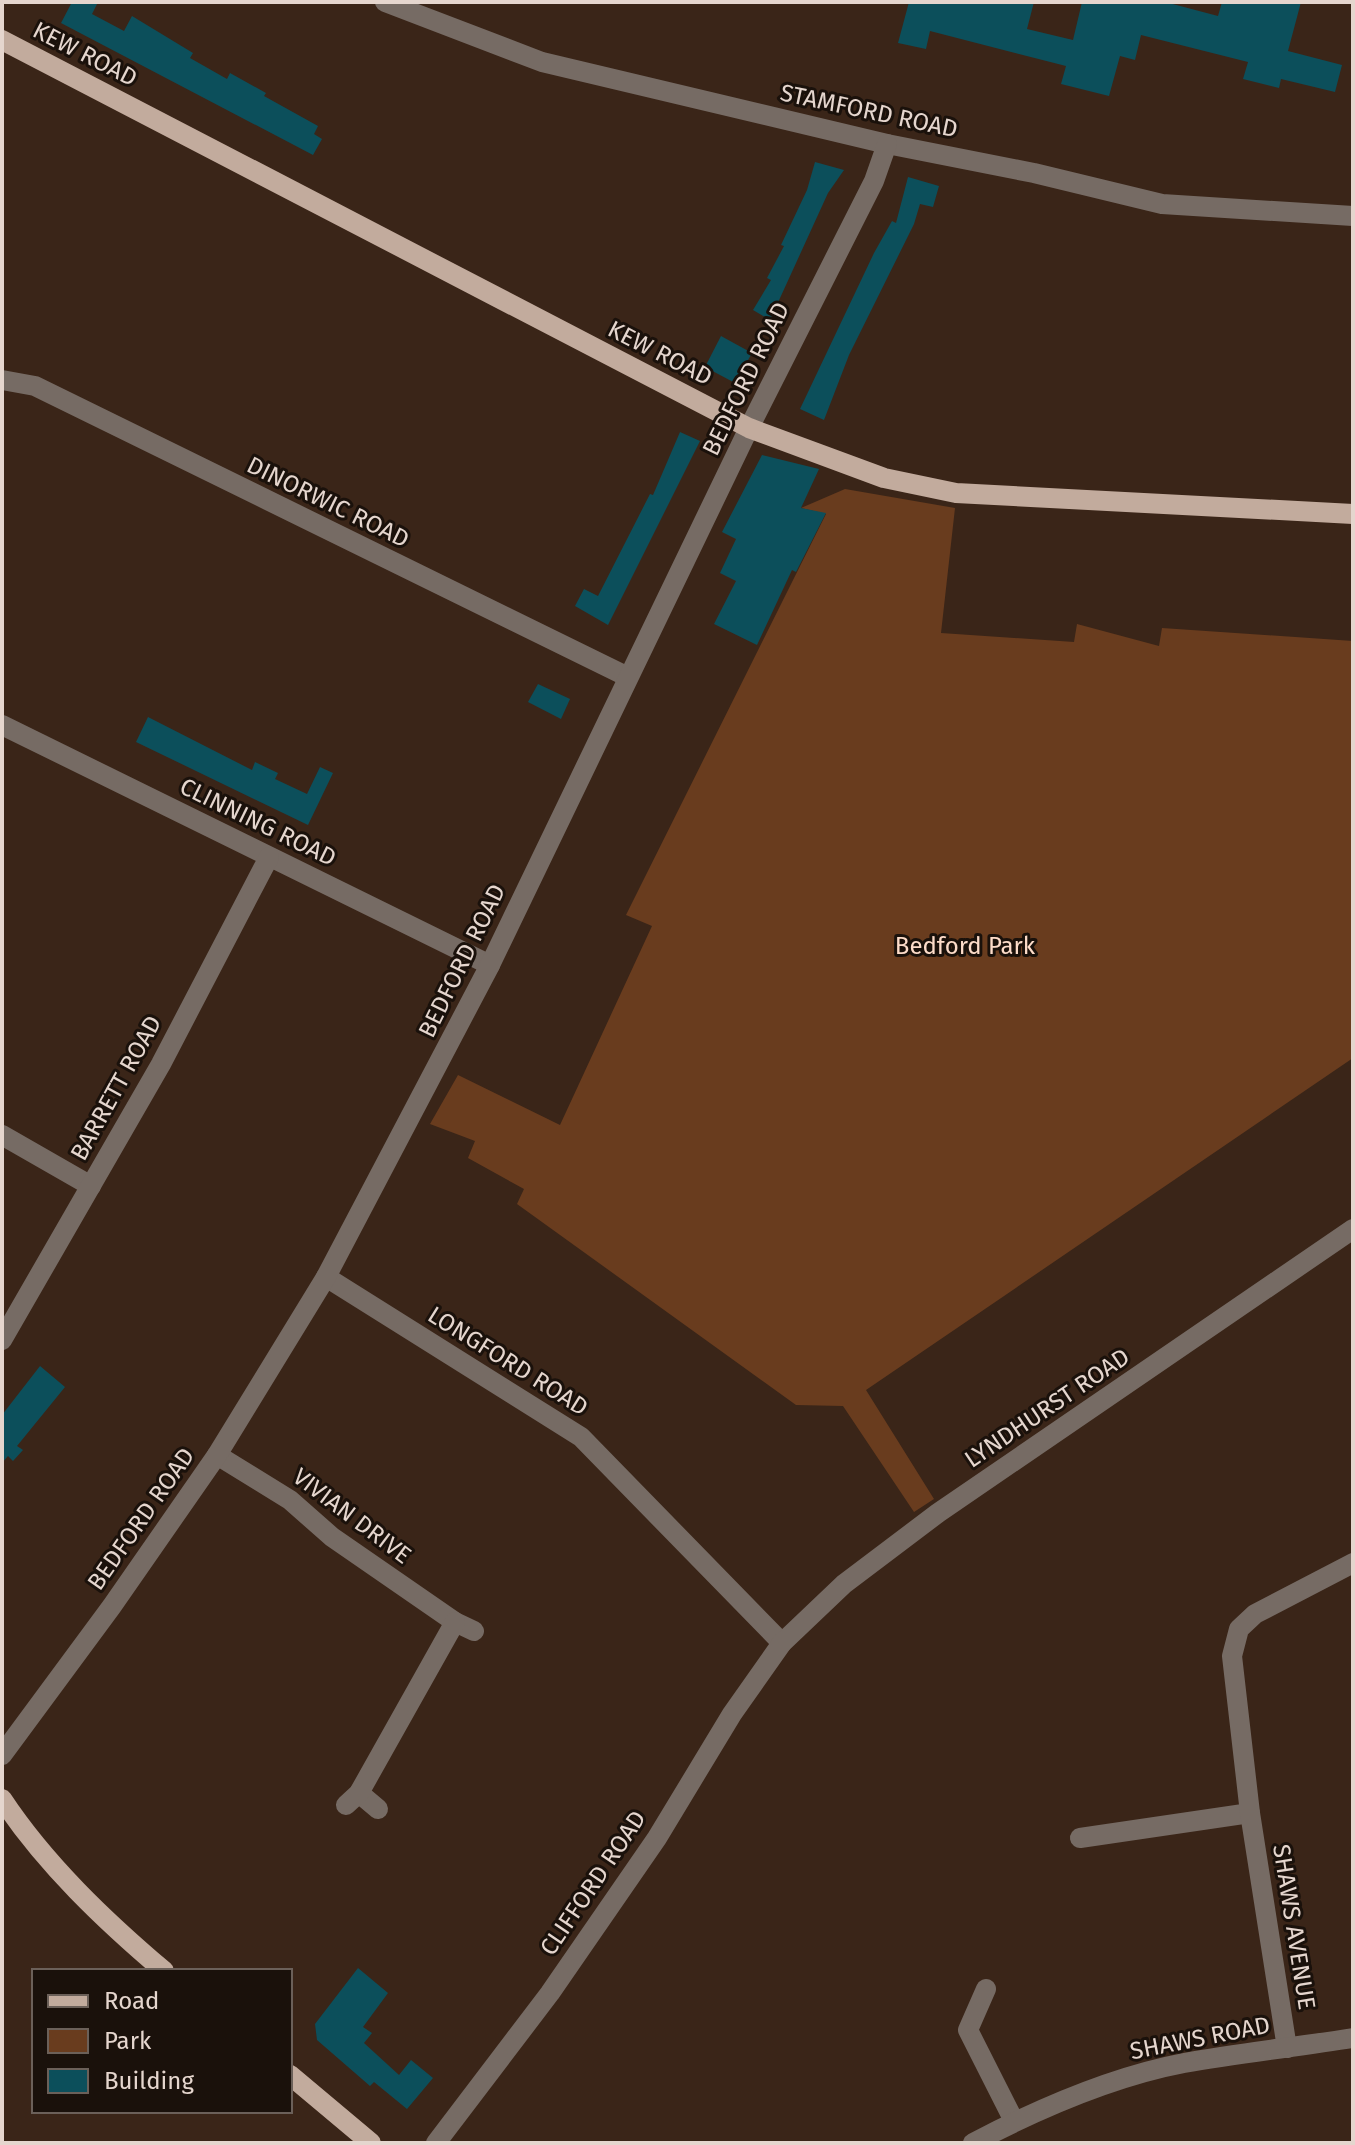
<svg xmlns="http://www.w3.org/2000/svg" width="1355" height="2145" viewBox="0 0 1355 2145" font-family="'Fira Sans',sans-serif">
<style>
.green{fill:#693c1e}
.building{fill:#0c4f5b}
.lines{fill:none;stroke-linecap:round;stroke-linejoin:round}
.minor{stroke:#766b64;stroke-width:20}
.major{stroke:#c2ab9d;stroke-width:20}
.labels{text-anchor:middle;dominant-baseline:central;stroke-width:6;stroke-linejoin:round;paint-order:stroke}
.street-label{font-size:24px;fill:#e5d6ce;stroke:#1a110b}
.park-label{font-size:24px;fill:#fddcc9;stroke:#1a110b}
</style>
<rect width="100%" height="100%" fill="#3a2518"/>
<polygon class="green" points="845,489 955,508 941,633 1074,642 1077,624 1159,646 1162,628 1353,641 1353,1058 866,1390 934,1499 914,1512 843,1406 796,1405 517,1204 524,1189 468,1158 475,1141 430,1124 458,1075 560,1125 652,926 626,915 826,514 801,508"/>
<g class="building">
<polygon points="72,2 98,2 92,14 124,31 132,16 193,53 190,58 227,79 230,73 266,93 264,96 318,126 314,134 322,139 313,155 61,23"/>
<polygon points="909,2 1034,2 1027,29 1073,40 1082,2 1165,2 1218,16 1222,2 1301,2 1288,51 1342,65 1335,92 1281,79 1279,88 1243,79 1248,62 1141,35 1135,60 1120,56 1109,96 1061,84 1066,66 930,31 926,49 898,43"/>
<polygon points="815,162 844,170 828,193 770,320 753,310 771,280 767,278 784,246 781,245 807,190"/>
<polygon points="908,177 939,186 933,207 920,204 914,224 849,355 824,420 800,409 874,253 892,221 896,223"/>
<polygon points="721,336 752,353 735,383 705,367"/>
<polygon points="680,432 700,441 608,625 575,606 584,589 598,596 650,494 653,495"/>
<polygon points="762,455 819,469 801,508 826,513 796,572 792,570 757,645 714,624 736,581 720,573 736,539 722,532"/>
<polygon points="538,684 570,699 561,719 528,702"/>
<polygon points="148,717 252,770 255,762 278,773 275,779 307,794 320,767 333,773 308,825 136,742"/>
<polygon points="40,1366 65,1387 17,1446 23,1450 13,1461 8,1456 2,1463 2,1415"/>
<polygon points="358,1968 388,1993 363,2027 372,2033 364,2043 399,2075 411,2060 433,2078 407,2109 374,2082 370,2086 317,2040 315,2024"/>
</g>
<g class="lines">
<g class="minor">
<polyline points="385,2 542,62 887,144 1034,173 1162,204 1353,216"/>
<polyline points="2,380 35,386 628,677"/>
<polyline points="2,725 490,965"/>
<polyline points="2,1135 91,1186"/>
<polyline points="326,1277 581,1437 782,1643"/>
<polyline points="2,1340 161,1064 269,857"/>
<polyline points="217,1455 290,1500 332,1537 455,1622 474,1631"/>
<polyline points="2,1755 112,1606 217,1455 326,1277 490,965 749,428 874,181 887,144"/>
<polyline points="359,1793 378,1809"/>
<polyline points="346,1805 359,1793 455,1622"/>
<polyline points="1080,1838 1250,1813"/>
<polyline points="986,1989 968,2030 1014,2121"/>
<polyline points="1287,2048 1250,1813 1232,1656 1239,1629 1255,1614 1353,1563"/>
<polyline points="436,2143 550,1993 657,1838 732,1714 782,1643 844,1584 938,1513 1353,1229"/>
<path d="M 973,2143 C 1038,2109 1110,2077 1184,2063 C 1240,2053 1297,2047 1353,2038"/>
</g>
<g class="major">
<polyline points="2,40 749,428 884,478 956,493 1353,514"/>
<path d="M 2,1799 C 45,1864 105,1921 164,1971"/>
<polyline points="290,2075 371,2143"/>
</g>
</g>
<g class="labels">
<g class="street-label">
<text transform="translate(85 54) rotate(27)">KEW ROAD</text>
<text transform="translate(869 111) rotate(12)">STAMFORD ROAD</text>
<text transform="translate(660 353) rotate(27)">KEW ROAD</text>
<text transform="translate(746 379) rotate(-64)">BEDFORD ROAD</text>
<text transform="translate(328 502) rotate(26)">DINORWIC ROAD</text>
<text transform="translate(258 822) rotate(26)">CLINNING ROAD</text>
<text transform="translate(462 961) rotate(-64)">BEDFORD ROAD</text>
<text transform="translate(116 1088) rotate(-61)">BARRETT ROAD</text>
<text transform="translate(508 1361) rotate(32)">LONGFORD ROAD</text>
<text transform="translate(1047 1408) rotate(-34)">LYNDHURST ROAD</text>
<text transform="translate(352 1516) rotate(37)">VIVIAN DRIVE</text>
<text transform="translate(141 1519) rotate(-55)">BEDFORD ROAD</text>
<text transform="translate(593 1883) rotate(-56)">CLIFFORD ROAD</text>
<text transform="translate(1294 1927) rotate(81)">SHAWS AVENUE</text>
<text transform="translate(1200 2038) rotate(-11)">SHAWS ROAD</text>
</g>
<g class="park-label">
<text x="965" y="946">Bedford Park</text>
</g>
</g>
<rect width="1355" height="2145" fill="none" stroke="#e5d6ce" stroke-width="8"/>
<rect x="32" y="1969" width="260" height="144" fill="#1a110b" stroke="#6b6059" stroke-width="2"/>
<rect x="48" y="1995" width="40" height="12" fill="#c2ab9d" stroke="#6b6059" stroke-width="2"/>
<text x="104" y="2009" font-size="24" fill="#e5d6ce">Road</text>
<rect x="48" y="2029" width="40" height="24" fill="#693c1e" stroke="#6b6059" stroke-width="2"/>
<text x="104" y="2049" font-size="24" fill="#e5d6ce">Park</text>
<rect x="48" y="2069" width="40" height="24" fill="#0c4f5b" stroke="#6b6059" stroke-width="2"/>
<text x="104" y="2089" font-size="24" fill="#e5d6ce">Building</text>
</svg>
